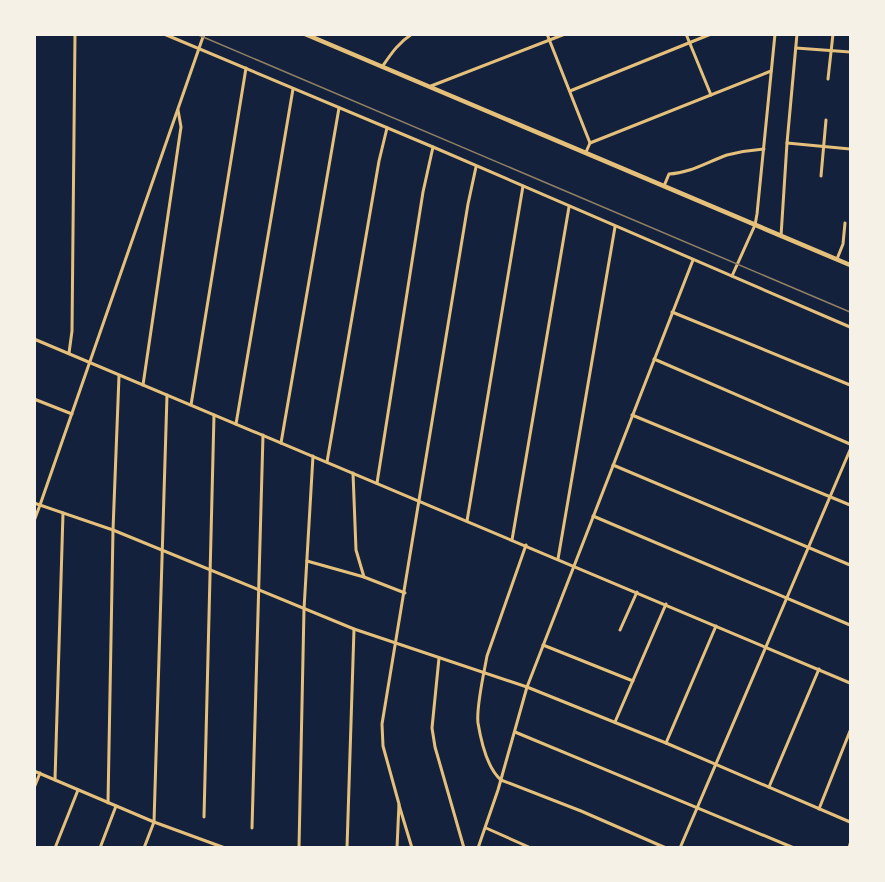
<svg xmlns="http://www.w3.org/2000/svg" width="885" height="882" viewBox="0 0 885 882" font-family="Rubik,sans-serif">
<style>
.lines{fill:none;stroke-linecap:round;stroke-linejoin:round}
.minor{stroke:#e5c07b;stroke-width:3}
.tertiary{stroke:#e5c07b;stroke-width:3}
.primary{stroke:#e5c07b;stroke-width:4.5}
.rail{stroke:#918062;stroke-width:1.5}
</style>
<rect width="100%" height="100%" fill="#14213d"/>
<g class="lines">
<g class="minor">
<polyline points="547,34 590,143 586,152"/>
<polyline points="686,34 711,95"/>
<polyline points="796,48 850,52"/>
<path d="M 382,67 C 391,54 398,43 412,34"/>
<polyline points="828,79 833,34"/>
<polyline points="431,86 565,34"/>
<polyline points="570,91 711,34"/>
<polyline points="590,143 771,71"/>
<polyline points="787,143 850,149"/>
<polyline points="821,176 826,120"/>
<path d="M 664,186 L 669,174 C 690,173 707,162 727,155 C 739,152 751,150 764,149"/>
<polyline points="781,236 787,143 797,34"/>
<polyline points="837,259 843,244 845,223"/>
<polyline points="672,312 850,385"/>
<polyline points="34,339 850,683"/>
<polyline points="69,353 72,331 75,34"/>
<polyline points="654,359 850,444"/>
<polyline points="143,385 181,127 178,110"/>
<polyline points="34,399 72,414"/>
<polyline points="191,405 246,68"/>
<polyline points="632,415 850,505"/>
<polyline points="236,424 293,89"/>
<polyline points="281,443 339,108"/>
<polyline points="327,462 379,161 387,128"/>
<polyline points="613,465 850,565"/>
<polyline points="353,473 356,550 364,577"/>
<polyline points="377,483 423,192 433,147"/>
<polyline points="593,516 850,625"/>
<polyline points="34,521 40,505"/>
<polyline points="467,521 523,186"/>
<polyline points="512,540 569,207"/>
<path d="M 526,545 L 487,656 C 484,673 476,707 478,723 C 481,741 487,768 501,780 L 581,811 L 666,848"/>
<polyline points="558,559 615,227"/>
<polyline points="307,561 364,577 405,593"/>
<polyline points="620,630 637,592"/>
<polyline points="543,645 633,681"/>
<polyline points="439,658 432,728 435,747 464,848"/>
<polyline points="615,722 666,604"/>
<polyline points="515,732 794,848"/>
<polyline points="666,743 716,626"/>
<polyline points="34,771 154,822 225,848"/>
<polyline points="55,780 63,513"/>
<polyline points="769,787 819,669"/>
<polyline points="34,788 40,773"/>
<polyline points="108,803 113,530 119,376"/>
<polyline points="399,805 412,848"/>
<polyline points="819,809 850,731"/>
<polyline points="204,817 214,415"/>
<polyline points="252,828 263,435"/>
<polyline points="486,828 531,848"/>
<polyline points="55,848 78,790"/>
<polyline points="100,848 116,806"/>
<polyline points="144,848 154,822 167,395"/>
<polyline points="299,848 304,609 313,456"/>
<polyline points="347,848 354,629"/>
<polyline points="397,848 399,804 383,746 382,724 468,204 476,167"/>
<polyline points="478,848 498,790 527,687 693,260"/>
<polyline points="680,848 850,450"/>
<polyline points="849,848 850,844"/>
</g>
<g class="tertiary">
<polyline points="164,34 433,147 850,327"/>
<polyline points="732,276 755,225 757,214 775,34"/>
<polyline points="34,503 113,530 354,629 527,687 666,743 850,822"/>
<polyline points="40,505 204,34"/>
</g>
<polyline class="primary" points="305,34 850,265"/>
<polyline class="rail" points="196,34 850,312"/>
</g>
<rect width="885" height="882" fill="none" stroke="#f6f1e7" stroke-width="72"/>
</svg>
